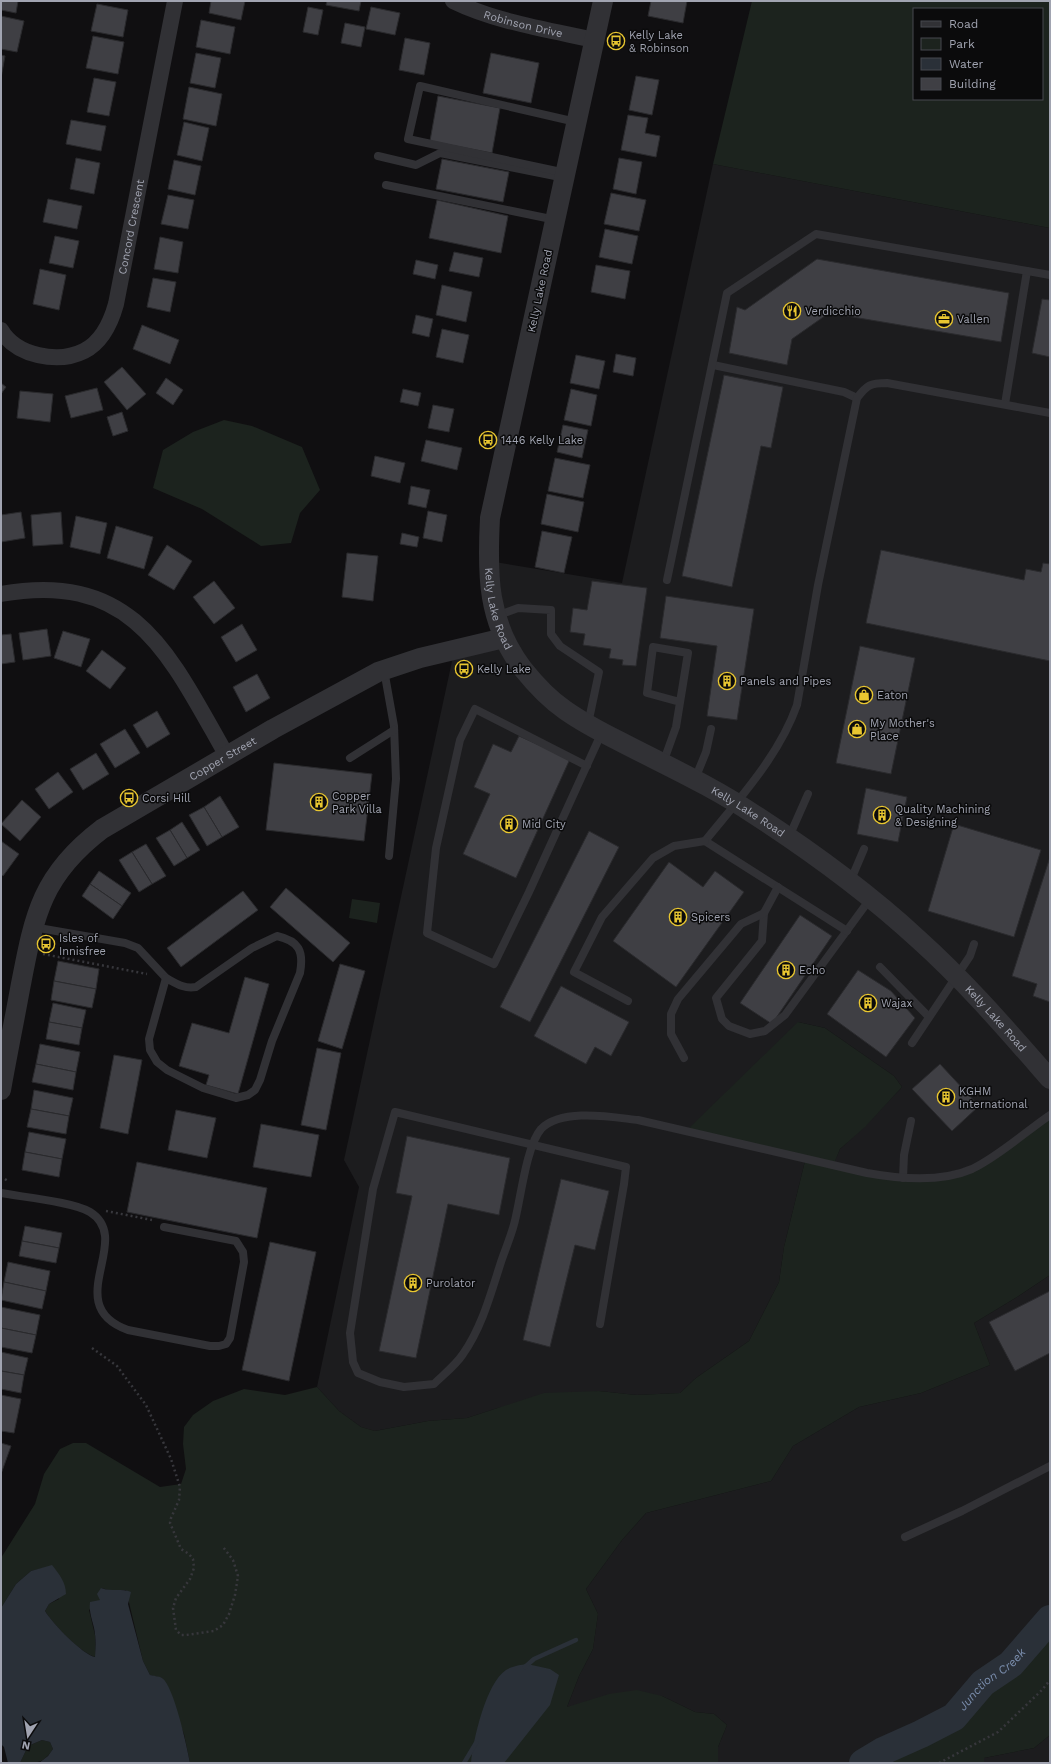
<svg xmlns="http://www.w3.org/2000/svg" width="1051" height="1764" viewBox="0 0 1051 1764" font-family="'Work Sans',sans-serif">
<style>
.built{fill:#1c1c1e}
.green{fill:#1c231e;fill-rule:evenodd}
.water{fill:#2a3038}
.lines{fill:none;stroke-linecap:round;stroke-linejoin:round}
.stream{stroke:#2a3038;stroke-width:4.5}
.river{stroke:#2a3038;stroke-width:28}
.building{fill:#3f3f44;stroke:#2a2a2d}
.path{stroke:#37373c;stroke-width:2.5;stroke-dasharray:2 3;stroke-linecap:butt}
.service{stroke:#313135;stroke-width:8}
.minor{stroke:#313135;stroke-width:16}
.tertiary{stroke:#313135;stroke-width:20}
.labels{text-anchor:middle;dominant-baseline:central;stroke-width:3;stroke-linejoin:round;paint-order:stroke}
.street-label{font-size:11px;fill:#a1a4b1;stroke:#0b0b0c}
.poi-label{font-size:11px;fill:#a1a4b1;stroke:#0b0b0c;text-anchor:start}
.water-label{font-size:12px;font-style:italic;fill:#798cab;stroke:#0b0b0c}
</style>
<rect width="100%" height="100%" fill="#100f11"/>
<g class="built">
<polygon points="713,164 1050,228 1050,1115 987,1162 923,1179 832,1167 840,1149 865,1126 902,1087 894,1076 825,1028 798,1022 805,1161 784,1247 779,1282 749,1341 696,1378 680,1393 636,1395 599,1391 498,1408 467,1418 428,1421 375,1431 361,1427 339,1411 317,1387 359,1187 344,1160 454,652 505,639 489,561 622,583"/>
<polygon points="1050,1275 1050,1621 1012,1665 984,1684 955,1718 865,1763 718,1763 718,1747 727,1725 714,1714 695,1712 662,1696 567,1707 579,1676 593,1649 598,1614 586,1589 622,1540 646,1513 771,1481 793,1446 859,1407 921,1393 990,1365 974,1323 1017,1297"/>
<polygon points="1050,1735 1050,1763 984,1763 984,1758 1034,1748"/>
</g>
<g class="green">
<path d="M 752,1 L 1050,1 L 1050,228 L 713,164 ZM 914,9 L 1042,9 L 1042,99 L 914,99 Z"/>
<polygon points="224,420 252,426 302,447 320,490 300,513 291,543 261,546 202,509 153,488 163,450 193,432"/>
<polygon points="352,899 380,903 377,923 349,918"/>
<path d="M 798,1022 L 825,1028 L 894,1076 L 902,1087 L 865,1127 L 840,1149 L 833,1166 L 896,1179 L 971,1171 L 1050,1115 L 1050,1275 L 1017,1297 L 974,1323 L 990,1365 L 921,1393 L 859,1407 L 793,1446 L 771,1481 L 646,1513 L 622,1540 L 586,1589 L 598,1614 L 593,1649 L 579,1676 L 567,1707 L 609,1694 L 637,1690 L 662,1696 L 695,1712 L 714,1714 L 727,1725 L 718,1747 L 718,1763 L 190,1763 L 184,1734 L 162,1678 L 150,1675 L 143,1661 L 126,1590 L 112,1591 L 101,1588 L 101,1600 L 89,1610 L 95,1635 L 96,1657 C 81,1654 53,1624 45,1611 L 49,1604 L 59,1599 L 52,1566 L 31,1571 L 16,1584 L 1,1608 L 1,1558 L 35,1504 L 44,1474 L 60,1449 L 73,1443 L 86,1443 L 160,1487 L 181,1484 L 186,1469 L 183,1444 L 184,1427 L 193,1415 L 213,1401 L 244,1389 L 285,1395 L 317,1387 L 339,1411 L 361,1427 L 375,1431 L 428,1421 L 467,1418 L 544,1393 L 599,1391 L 636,1395 L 680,1393 L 696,1378 L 749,1341 L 779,1282 L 784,1247 L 805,1161 L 685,1132 Z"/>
<polygon points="1050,1621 1050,1735 1034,1748 984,1758 984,1763 865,1763 955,1718 984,1684 1012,1665"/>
<path d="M 42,1740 L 50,1742 L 53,1749 C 43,1764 37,1763 20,1763 L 28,1746 Z"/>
</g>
<g class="water">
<path d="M 52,1565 C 59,1574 66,1582 66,1594 L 49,1604 L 45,1611 C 53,1624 82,1654 95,1657 C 96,1646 96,1634 93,1624 C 91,1616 89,1610 90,1602 L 100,1600 L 97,1594 L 101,1588 C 112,1592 122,1588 131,1592 L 128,1604 L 143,1661 L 150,1675 C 153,1676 159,1676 162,1678 C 174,1686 187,1747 190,1763 L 39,1763 L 48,1756 L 53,1749 L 50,1742 L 42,1740 L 28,1746 L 20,1763 L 8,1763 L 4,1747 L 1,1744 L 1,1608 L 16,1584 L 31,1571 Z"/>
<path d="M 527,1664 L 550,1669 L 559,1675 L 550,1705 L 504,1763 L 471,1763 C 473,1740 486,1683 506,1670 C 512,1666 521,1665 527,1664 Z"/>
</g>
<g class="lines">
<g class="stream">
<polyline points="525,1667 534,1659 576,1640"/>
<polyline points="464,1763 476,1743"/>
</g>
<path class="river" id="s1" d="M 863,1763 L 883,1751 L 921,1734 L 954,1717 L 983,1683 L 1011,1664 L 1050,1619"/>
</g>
<g class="building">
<polygon points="1,1 18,1 16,13 1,10"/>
<polygon points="211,1 245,1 241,20 209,13"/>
<polygon points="327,1 361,1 359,11 326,5"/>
<polygon points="651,1 687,1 683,23 648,16"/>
<polygon points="97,4 128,10 123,37 91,31"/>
<polygon points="308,7 323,10 318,35 303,32"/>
<polygon points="371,7 400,13 395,35 366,29"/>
<polygon points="1,16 24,21 17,52 1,49"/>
<polygon points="201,20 235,27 230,54 196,47"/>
<polygon points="345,23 365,27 361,47 341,43"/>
<polygon points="93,36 124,42 118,74 86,68"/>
<polygon points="405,38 430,43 424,75 399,70"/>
<polygon points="196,53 221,58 215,88 190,83"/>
<polygon points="491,53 539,63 531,103 483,93"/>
<polygon points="1,55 5,56 1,78"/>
<polygon points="636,76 659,80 652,115 629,110"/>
<polygon points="94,78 116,82 109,116 87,112"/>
<polygon points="189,87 222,94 216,126 183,119"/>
<polygon points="438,96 500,108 492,153 430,141"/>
<polygon points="628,115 648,118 645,133 660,136 656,157 621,150"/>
<polygon points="71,120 106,126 101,151 66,144"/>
<polygon points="184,122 209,128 202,161 177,155"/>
<polygon points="76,158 100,163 94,194 70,189"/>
<polygon points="619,158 642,162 636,194 613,189"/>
<polygon points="442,159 509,172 503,202 436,189"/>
<polygon points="174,160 201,166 195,195 168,189"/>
<polygon points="611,193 646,200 639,231 604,224"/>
<polygon points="168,195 194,200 188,229 161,224"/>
<polygon points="48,199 82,206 77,229 43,222"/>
<polygon points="437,200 508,216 501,253 429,238"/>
<polygon points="605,229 638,236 632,264 599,257"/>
<polygon points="55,236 79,241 73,268 49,263"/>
<polygon points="160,237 183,242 178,273 154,269"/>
<polygon points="454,252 483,258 479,277 449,271"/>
<polygon points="817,259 1009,293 1001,342 829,313 792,339 787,365 729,353 737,307 745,310"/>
<polygon points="416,260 438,265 435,279 413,274"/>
<polygon points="596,265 630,271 625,299 591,292"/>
<polygon points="40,269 66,275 59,310 33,304"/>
<polygon points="153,278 176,282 170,312 147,307"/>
<polygon points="442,285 472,292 466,322 436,315"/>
<polygon points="1042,299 1050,300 1050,357 1032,353"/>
<polygon points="416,315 433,319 429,337 412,333"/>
<polygon points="142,325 179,340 170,364 133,349"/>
<polygon points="442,329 469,335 463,363 436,357"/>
<polygon points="616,354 636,358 633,376 613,372"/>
<polygon points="576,355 605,361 599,389 570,383"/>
<polygon points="122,367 146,394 127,410 104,382"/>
<polygon points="724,375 783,387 771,448 761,446 732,587 682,576"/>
<polygon points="166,378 183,390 173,405 156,393"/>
<polygon points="1,383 6,387 1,394"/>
<polygon points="97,388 103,410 71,418 65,396"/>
<polygon points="403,389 421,393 418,406 400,402"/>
<polygon points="571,389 597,395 591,426 564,420"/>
<polygon points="20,391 53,394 50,422 17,418"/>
<polygon points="433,405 454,409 449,432 428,428"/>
<polygon points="122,412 128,431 113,436 107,417"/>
<polygon points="563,425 588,430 582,458 557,452"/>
<polygon points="426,440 462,448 457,470 421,461"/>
<polygon points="375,456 405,463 400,483 371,476"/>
<polygon points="555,458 590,465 583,498 548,491"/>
<polygon points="411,486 430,490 426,508 408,504"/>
<polygon points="547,494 584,502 578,532 541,524"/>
<polygon points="428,511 447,515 442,542 423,538"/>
<polygon points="21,512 25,538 1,542 1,515"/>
<polygon points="61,512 63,544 33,546 31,515"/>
<polygon points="76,516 107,523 100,554 70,547"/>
<polygon points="116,526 153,537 144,569 107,558"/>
<polygon points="542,531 572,537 564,573 535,567"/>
<polygon points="402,533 419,537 417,547 400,544"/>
<polygon points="167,545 192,561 174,590 148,575"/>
<polygon points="881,550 1024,580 1026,569 1041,572 1043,563 1050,564 1050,661 866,623"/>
<polygon points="347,553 378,556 373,601 342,597"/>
<polygon points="214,581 235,608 214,624 193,597"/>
<polygon points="592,581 647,588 636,666 622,665 623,660 609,658 611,649 583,645 585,634 570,632 573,608 587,610"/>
<polygon points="666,596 754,609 737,720 707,716 717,646 660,638"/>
<polygon points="242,624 257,650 236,662 221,637"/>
<polygon points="47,629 51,656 23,660 19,633"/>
<polygon points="63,631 90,639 81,667 54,658"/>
<polygon points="11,634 15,662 1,664 1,635"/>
<polygon points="860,646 915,658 891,774 836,763"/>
<polygon points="102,650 126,668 110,689 86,671"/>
<polygon points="257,674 270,698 246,712 233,687"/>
<polygon points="157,711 170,734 147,748 133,725"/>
<polygon points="125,729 140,753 115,768 100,744"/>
<polygon points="519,736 570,759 516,878 463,854 490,794 474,787 493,744 511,752"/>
<polygon points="96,753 109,774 83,790 70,769"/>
<polygon points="274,763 372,774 364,841 266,830"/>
<polygon points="58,772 73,792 49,809 35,789"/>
<polygon points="866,788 907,797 898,842 857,834"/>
<polygon points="220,796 239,827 222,837 204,807"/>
<polygon points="22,800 41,817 20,841 1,824"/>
<polygon points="204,807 222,837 207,846 189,815"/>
<polygon points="182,822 200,850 187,858 170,830"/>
<polygon points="954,824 1041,850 1014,937 928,911"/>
<polygon points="170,830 187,858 174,866 156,838"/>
<polygon points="589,831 619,847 530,1022 500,1007"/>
<polygon points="1,841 19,854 3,876 1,874"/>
<polygon points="146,844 166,876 152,884 132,852"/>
<polygon points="132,852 152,884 139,892 119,860"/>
<polygon points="1050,857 1050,1002 1033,996 1037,984 1012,976"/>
<polygon points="669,862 703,887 715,871 744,892 676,987 613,941"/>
<polygon points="99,871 131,893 122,906 90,884"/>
<polygon points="90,884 122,906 113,919 82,896"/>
<polygon points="286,888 350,943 333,962 270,907"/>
<polygon points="243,891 258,910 181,967 167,948"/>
<polygon points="800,915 832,936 772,1024 740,1003"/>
<polygon points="58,961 99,969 96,989 54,981"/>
<polygon points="340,964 365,971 342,1049 318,1041"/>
<polygon points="858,970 891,991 915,1018 886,1057 827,1014"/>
<polygon points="245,977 269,984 238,1094 206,1085 209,1075 179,1066 192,1023 229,1033"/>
<polygon points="54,981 96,989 92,1008 51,1000"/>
<polygon points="561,986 629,1022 611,1056 595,1047 586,1064 534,1036"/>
<polygon points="53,1003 86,1010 82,1028 49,1022"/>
<polygon points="49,1022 82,1028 79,1045 46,1039"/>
<polygon points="40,1044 80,1052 76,1072 36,1064"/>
<polygon points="317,1048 341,1053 326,1130 301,1125"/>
<polygon points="114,1055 142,1060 128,1134 100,1128"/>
<polygon points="36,1064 76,1072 73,1090 32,1082"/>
<polygon points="940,1064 979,1106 952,1131 912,1089"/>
<polygon points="34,1090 73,1098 69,1116 31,1109"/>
<polygon points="31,1109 69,1116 66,1134 27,1127"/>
<polygon points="176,1110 216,1118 207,1158 168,1150"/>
<polygon points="261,1124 319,1135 311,1177 253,1167"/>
<polygon points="29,1132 66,1139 62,1159 25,1152"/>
<polygon points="407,1136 510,1158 499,1215 448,1204 416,1358 379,1351 412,1196 396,1193"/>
<polygon points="25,1152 62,1159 59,1177 22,1170"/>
<polygon points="137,1162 267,1188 257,1238 127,1212"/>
<polygon points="561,1179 609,1191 595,1250 575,1245 550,1347 523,1340"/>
<polygon points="25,1226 62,1233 59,1248 22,1241"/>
<polygon points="22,1241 59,1248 56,1263 19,1256"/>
<polygon points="270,1242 316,1252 289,1381 242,1370"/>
<polygon points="8,1262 50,1271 46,1291 4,1282"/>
<polygon points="4,1282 46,1291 42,1309 1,1300"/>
<polygon points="1050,1291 1050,1353 1015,1371 989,1322"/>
<polygon points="1,1307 40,1315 36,1335 1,1328"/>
<polygon points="1,1328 36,1335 32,1353 1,1347"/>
<polygon points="1,1352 28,1358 24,1375 1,1371"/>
<polygon points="1,1371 24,1375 21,1393 1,1389"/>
<polygon points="1,1395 21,1399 14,1433 1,1431"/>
<polygon points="1,1443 11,1446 1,1474"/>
</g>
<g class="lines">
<g class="path">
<polyline points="43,954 147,974"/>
<polyline points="5,1179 9,1182"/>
<polyline points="106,1211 152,1220"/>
<polyline points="92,1348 117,1366 146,1405 171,1459 180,1487 179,1500 171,1518 170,1523 181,1549 189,1554 193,1559 194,1568 190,1579 176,1598 173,1608 176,1630 181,1635 186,1635 214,1631 223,1625 229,1614 235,1595 238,1576 233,1560 223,1547"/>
<polyline points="939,1763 998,1732 1042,1690 1050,1680"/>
</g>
<g class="service">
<polyline points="378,156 416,165 440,153 565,178"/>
<polyline points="566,173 408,139 420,86 576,122"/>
<polyline points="386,185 556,220"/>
<polyline points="713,365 844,392 857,398"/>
<polyline points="1005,404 1027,271"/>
<polyline points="667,580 727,293 816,234 1050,275"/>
<polyline points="496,616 518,608 551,610 551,634 560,646 599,672 588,724"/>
<polyline points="384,670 394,726 396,779 389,856"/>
<polyline points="350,758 394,730"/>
<polyline points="663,763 676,727 688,653 653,647 647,693 680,702"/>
<polyline points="587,766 475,709 460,740 436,848 427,933 494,964 529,892 602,732"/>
<polyline points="695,779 706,752 711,729"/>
<polyline points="789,837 808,794"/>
<polyline points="850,882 864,849"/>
<polyline points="764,913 762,941 716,998 722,1019 729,1026 750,1034 765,1031 785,1015 870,899"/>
<polyline points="33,927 125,943 138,948 166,978"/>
<path d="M 847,931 L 705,841 C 739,799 779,756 797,705 L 818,585 L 857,398 C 867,385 870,383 887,383 L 1050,413"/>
<path d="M 277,936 C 299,941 304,951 300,973 L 272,1041 L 260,1080 L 255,1090 L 248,1095 L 236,1098 L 203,1088 L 167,1070 L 157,1062 L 150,1050 L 149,1039 L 166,978 C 177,984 184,989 196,987 L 252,948 Z"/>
<polyline points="880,967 929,1017"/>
<polyline points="628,1001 574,972 602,917 653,858 674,846 705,841"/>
<polyline points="912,1043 970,956 974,944"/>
<polyline points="684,1058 671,1034 671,1014 678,999 741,924 764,913 778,887"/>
<polyline points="903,1178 904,1155 911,1121"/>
<path d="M 1,1193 C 22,1197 74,1202 90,1212 C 135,1240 59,1305 128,1330 L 210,1346 L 219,1346 L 226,1344 L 230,1338 L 244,1262 L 243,1252 L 236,1241 L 164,1227"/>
<path d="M 600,1324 L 624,1184 L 626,1167 L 395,1112 L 373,1189 L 350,1333 L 353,1362 L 358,1373 L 380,1382 L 404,1387 L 434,1384 C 443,1375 456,1365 463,1354 C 482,1327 491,1293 501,1262 C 506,1247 513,1232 516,1216 C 521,1195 527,1145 541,1129 C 562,1108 611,1117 638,1120 L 867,1173 C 900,1179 940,1183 972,1169 C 999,1156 1025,1132 1050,1115"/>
<polyline points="905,1537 962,1511 1050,1466"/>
</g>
<g class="minor">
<path id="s2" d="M 453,1 C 496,22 549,30 595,40"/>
<path id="s3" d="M 1,330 C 16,356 58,364 84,351 C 102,342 111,322 116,304 L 175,1"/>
<path d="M 1,594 C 135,570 170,656 227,756"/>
</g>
<g class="tertiary">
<path id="s4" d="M 603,1 L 490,518 C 487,574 487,622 523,669 C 535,684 549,699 565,710 C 582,722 601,732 619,741 C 665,765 712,786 755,815 C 812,852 868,893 918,939 C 966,982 1008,1031 1050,1079"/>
<path id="s5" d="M 1,1090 C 7,1056 14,1022 20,989 C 34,917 40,876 102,829 L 273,729 L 378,672 L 420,658 L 504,638"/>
</g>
</g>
<defs>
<symbol id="bus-ring" viewBox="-11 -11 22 22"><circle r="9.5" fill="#0b0b0c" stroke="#e8c630" stroke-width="1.5"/><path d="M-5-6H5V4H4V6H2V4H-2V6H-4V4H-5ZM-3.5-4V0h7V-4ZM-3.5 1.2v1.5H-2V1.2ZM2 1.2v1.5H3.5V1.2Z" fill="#e8c630"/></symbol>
<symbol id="restaurant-ring" viewBox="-11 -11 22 22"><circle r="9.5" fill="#0b0b0c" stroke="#e8c630" stroke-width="1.5"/><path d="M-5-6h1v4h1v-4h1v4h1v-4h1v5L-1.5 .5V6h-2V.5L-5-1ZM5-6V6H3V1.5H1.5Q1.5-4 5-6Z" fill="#e8c630"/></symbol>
<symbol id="office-ring" viewBox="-11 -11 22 22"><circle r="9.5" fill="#0b0b0c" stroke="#e8c630" stroke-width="1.5"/><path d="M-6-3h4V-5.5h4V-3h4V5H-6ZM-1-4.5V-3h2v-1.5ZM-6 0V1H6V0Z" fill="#e8c630"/></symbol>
<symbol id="building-ring" viewBox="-11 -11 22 22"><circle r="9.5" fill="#0b0b0c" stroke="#e8c630" stroke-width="1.5"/><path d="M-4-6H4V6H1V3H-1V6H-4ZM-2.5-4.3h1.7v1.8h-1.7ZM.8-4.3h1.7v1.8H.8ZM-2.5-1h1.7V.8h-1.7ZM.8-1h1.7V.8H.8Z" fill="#e8c630"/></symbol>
<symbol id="shop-ring" viewBox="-11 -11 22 22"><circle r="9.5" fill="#0b0b0c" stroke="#e8c630" stroke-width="1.5"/><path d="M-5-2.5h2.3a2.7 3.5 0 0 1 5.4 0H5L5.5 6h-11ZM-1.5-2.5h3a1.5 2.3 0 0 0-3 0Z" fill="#e8c630"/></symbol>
</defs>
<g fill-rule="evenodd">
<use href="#bus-ring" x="606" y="31" width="20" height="20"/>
<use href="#restaurant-ring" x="782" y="301" width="20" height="20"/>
<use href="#office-ring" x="934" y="309" width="20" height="20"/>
<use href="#bus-ring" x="478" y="430" width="20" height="20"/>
<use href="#bus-ring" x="454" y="659" width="20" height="20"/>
<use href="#building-ring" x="717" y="671" width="20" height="20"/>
<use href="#shop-ring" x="854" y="685" width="20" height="20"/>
<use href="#shop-ring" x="847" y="719" width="20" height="20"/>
<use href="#bus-ring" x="119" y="788" width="20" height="20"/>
<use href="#building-ring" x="309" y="792" width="20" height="20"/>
<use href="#building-ring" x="872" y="805" width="20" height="20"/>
<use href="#building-ring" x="499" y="814" width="20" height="20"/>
<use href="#building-ring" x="668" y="907" width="20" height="20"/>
<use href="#bus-ring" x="36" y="934" width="20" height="20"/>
<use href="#building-ring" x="776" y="960" width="20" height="20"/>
<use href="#building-ring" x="858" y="993" width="20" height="20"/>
<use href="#building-ring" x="936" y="1087" width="20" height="20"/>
<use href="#building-ring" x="403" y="1273" width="20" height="20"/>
</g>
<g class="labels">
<g class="street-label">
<text stroke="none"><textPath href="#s2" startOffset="74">Robinson Drive</textPath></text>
<text stroke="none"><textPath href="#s3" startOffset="230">Concord Crescent</textPath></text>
<text transform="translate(540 291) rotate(-78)">Kelly Lake Road</text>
<text stroke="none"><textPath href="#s4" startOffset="621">Kelly Lake Road</textPath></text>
<text stroke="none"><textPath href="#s5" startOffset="428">Copper Street</textPath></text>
<text stroke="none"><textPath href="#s4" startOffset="956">Kelly Lake Road</textPath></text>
<text stroke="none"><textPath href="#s4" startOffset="1280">Kelly Lake Road</textPath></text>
</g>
<g class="poi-label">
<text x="629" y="35">Kelly Lake<tspan x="629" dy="13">&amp; Robinson</tspan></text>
<text x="805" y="311">Verdicchio</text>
<text x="957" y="319">Vallen</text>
<text x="501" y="440">1446 Kelly Lake</text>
<text x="477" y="669">Kelly Lake</text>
<text x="740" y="681">Panels and Pipes</text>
<text x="877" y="695">Eaton</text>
<text x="870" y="723">My Mother's<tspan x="870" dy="13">Place</tspan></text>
<text x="332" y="796">Copper<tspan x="332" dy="13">Park Villa</tspan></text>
<text x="142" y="798">Corsi Hill</text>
<text x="895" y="809">Quality Machining<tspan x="895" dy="13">&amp; Designing</tspan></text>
<text x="522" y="824">Mid City</text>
<text x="691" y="917">Spicers</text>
<text x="59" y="938">Isles of<tspan x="59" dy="13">Innisfree</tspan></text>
<text x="799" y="970">Echo</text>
<text x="881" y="1003">Wajax</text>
<text x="959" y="1091">KGHM<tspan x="959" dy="13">International</tspan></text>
<text x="426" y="1283">Purolator</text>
</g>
<g class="water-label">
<text stroke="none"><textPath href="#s1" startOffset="156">Junction Creek</textPath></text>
</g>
</g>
<rect width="1051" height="1764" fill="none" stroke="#a1a4b1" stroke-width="4"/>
<rect x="913" y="8" width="130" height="92" fill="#0b0b0c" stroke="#47484e"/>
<rect x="921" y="21" width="20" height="6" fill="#313135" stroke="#47484e"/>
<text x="949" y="28" font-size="12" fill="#a1a4b1">Road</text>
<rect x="921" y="38" width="20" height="12" fill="#1c231e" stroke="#47484e"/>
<text x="949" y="48" font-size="12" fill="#a1a4b1">Park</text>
<rect x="921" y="58" width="20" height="12" fill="#2a3038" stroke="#47484e"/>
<text x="949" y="68" font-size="12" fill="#a1a4b1">Water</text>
<rect x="921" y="78" width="20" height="12" fill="#3f3f44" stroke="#47484e"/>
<text x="949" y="88" font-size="12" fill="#a1a4b1">Building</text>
<g transform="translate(28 1736) rotate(192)" stroke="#0b0b0c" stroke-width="3" paint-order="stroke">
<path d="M0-3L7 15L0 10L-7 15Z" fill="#a1a4b1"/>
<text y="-6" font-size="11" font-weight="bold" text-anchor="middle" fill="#a1a4b1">N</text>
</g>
</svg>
